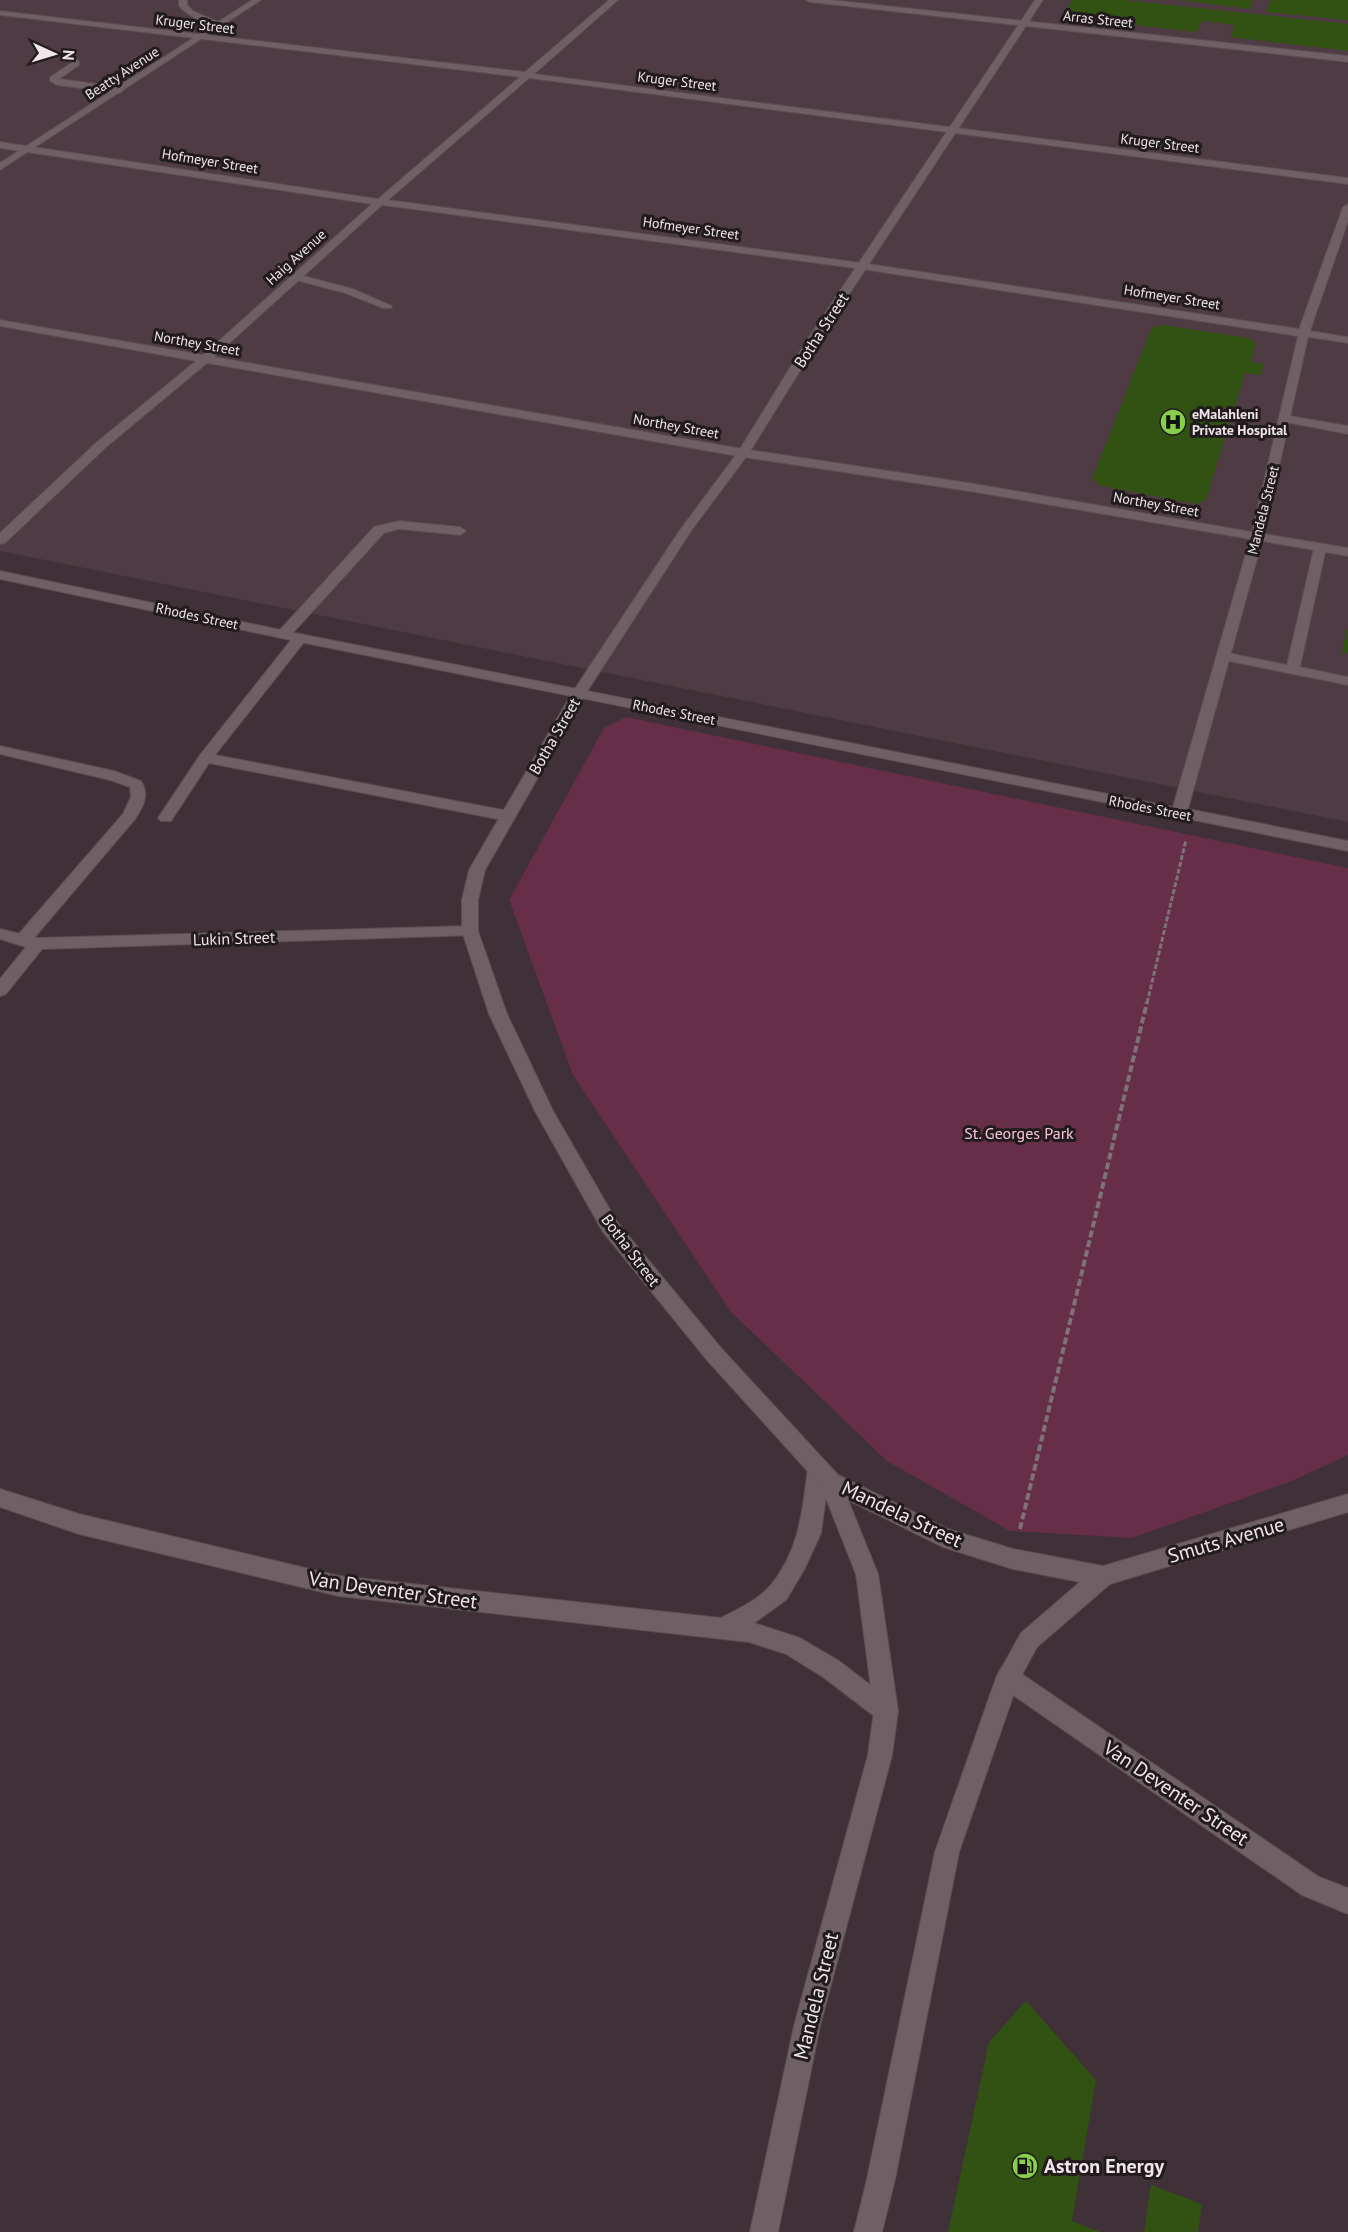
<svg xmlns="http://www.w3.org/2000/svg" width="1348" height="2232" viewBox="0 0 1348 2232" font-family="'PT Sans',sans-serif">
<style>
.built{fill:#4f3b43}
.green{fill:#662e47}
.building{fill:#315212}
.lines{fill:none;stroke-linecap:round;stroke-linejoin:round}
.lane-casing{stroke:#5b4e53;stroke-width:2}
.street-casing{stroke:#5b4e53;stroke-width:2}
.secondary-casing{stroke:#5b4e53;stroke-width:2}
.path-far1{stroke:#7e7177;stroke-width:3;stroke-dasharray:5 2;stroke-linecap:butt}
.path{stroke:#7e7177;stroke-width:4;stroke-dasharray:7 3;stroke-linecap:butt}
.lane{fill:#6f6066;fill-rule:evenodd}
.street{fill:#6f6066;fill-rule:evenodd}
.secondary{fill:#6f6066;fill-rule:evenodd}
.labels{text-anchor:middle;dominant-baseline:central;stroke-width:6;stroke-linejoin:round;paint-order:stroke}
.far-street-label{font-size:14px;fill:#f0e6ea;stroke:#221b1e}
.far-poi-label{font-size:14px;font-weight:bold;fill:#f0e6ea;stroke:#221b1e;text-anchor:start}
.street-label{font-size:16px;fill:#f0e6ea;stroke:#221b1e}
.park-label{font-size:16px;fill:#f9c7da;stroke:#221b1e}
.near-street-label{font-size:20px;fill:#f0e6ea;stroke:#221b1e}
.near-poi-label{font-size:20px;font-weight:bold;fill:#f0e6ea;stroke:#221b1e;text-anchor:start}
</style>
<rect width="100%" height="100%" fill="#3f3137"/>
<polygon class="built" points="0,0 1348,0 1348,822 0,551"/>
<polygon class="green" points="626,717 1348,868 1348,1455 1292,1481 1132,1538 1010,1531 887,1461 731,1312 573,1075 509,900 604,728"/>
<g class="building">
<polygon points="1072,0 1124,0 1348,24 1348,51 1230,37 1235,25 1202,21 1197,32 1061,17"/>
<polygon points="1179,0 1253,0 1250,9"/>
<polygon points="1271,0 1348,0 1348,20 1266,12"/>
<polygon points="1163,325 1248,338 1256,342 1251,362 1264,364 1261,375 1245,373 1206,500 1197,504 1101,486 1092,479 1152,327"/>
<polygon points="1347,629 1348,629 1348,653 1342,652"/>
<polygon points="1026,2001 1096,2080 1072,2221 1100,2232 948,2232 989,2042"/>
<polygon points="1151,2185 1202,2204 1198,2232 1144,2232"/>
</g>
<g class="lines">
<defs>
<g id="lane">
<path d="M 179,0 L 187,0 L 187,5 L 193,11 L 225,25 C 215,31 186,15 179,6 Z"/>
<polygon points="76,60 79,61 79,65 59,79 120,87 124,90 120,93 57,85 50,81 50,77"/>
<polygon points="296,274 353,289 392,306 391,308 383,308 345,293 292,279 291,277"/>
<polygon points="1284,415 1348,426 1348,434 1280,421 1278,419"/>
<polygon points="399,521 460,527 466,531 460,535 399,529 384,533 289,637 279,637 277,634 279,631 374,527"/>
<polygon points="1320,544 1326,548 1300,667 1348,677 1348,685 1218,659 1216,656 1218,653 1223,652 1287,665 1314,548"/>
<polygon points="300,634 305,635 307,638 305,641 215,755 508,811 516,816 513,819 508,821 209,763 171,821 161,821 158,818 200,755 295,635"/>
<path d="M 0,746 L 114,771 L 141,781 C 150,795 143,807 135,819 L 29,944 L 17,944 L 15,940 L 17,936 L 123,814 L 131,797 L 130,787 L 110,780 L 0,754 Z"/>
</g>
<g id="street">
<path d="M 609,0 L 618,0 L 534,74 L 1348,178 L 1348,184 L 529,78 L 388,200 L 862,263 L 1299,329 L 1343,207 L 1348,204 L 1348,221 L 1310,331 L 1348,337 L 1348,343 L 1308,337 L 1264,534 L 1348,548 L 1348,556 L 1262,541 L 1188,809 L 1348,841 L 1348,851 L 300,642 L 0,579 L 0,571 L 300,634 L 1173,807 L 1250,539 L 975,492 L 743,457 L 207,363 L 105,448 L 5,543 L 0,544 L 0,533 L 97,442 L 196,361 L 0,326 L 0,320 L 203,355 L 372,204 L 0,148 L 0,142 L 378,199 L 520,77 L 0,15 L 0,11 L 525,72 ZM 382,205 L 862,269 L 1298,336 L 1252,532 L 975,484 L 743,449 L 214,357 Z"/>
<polygon points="806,0 832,0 1348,56 1348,62 810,2"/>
<polygon points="470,926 476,927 478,931 476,935 42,949 6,994 0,996 0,979 26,947 0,939 0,929 37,938"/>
<path d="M 819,1459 L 826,1462 L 830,1468 L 821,1533 L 804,1570 L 786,1600 L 754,1623 L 800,1638 L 839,1661 L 894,1703 L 898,1711 L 894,1719 L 886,1722 L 878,1719 L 823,1677 L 786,1654 L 749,1642 L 339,1596 L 79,1534 L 0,1507 L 0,1489 L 79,1514 L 339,1576 L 721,1618 C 738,1609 758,1600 771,1585 C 800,1549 802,1512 808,1468 L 812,1462 Z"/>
<polygon points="1008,1667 1016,1670 1319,1877 1348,1888 1348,1914 1302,1895 1000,1686 996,1678 1000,1670"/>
</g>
<g id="secondary">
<polygon points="252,0 261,0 0,170 0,163"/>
<polygon points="1035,0 1043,0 821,337 749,453 691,531 586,693 485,870 478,900 478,931 507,1014 553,1111 617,1222 721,1348 838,1475 948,1529 1013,1549 1103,1566 1348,1494 1348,1512 1110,1584 1037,1647 1018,1682 959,1852 895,2179 882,2232 854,2232 867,2179 935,1852 996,1678 1021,1633 1080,1582 1013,1569 943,1547 848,1500 878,1574 898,1711 892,1755 820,2026 778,2232 750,2232 794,2026 868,1755 874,1711 856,1574 821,1486 707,1360 603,1232 535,1111 489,1014 462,931 462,900 469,870 572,693 680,530 738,452 809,337"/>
</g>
</defs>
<use href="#lane" class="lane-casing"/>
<use href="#street" class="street-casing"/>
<use href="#secondary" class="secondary-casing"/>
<polyline class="path-far1" points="1147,1003 1186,840"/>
<polyline class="path" points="1020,1529 1147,1002"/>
<use href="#lane" class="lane"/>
<use href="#street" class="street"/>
<use href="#secondary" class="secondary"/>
</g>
<defs>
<symbol id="hospital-disc" viewBox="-11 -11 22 22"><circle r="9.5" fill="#87cf4a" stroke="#221b1e"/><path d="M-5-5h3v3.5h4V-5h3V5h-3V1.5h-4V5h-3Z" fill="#111"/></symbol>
<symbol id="fuel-disc" viewBox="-11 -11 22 22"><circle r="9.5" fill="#87cf4a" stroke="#221b1e"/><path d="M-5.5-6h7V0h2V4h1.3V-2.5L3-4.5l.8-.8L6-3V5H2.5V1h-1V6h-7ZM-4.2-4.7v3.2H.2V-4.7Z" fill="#111"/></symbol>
</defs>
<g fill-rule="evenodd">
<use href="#hospital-disc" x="1158" y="407" width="30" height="30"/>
<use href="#fuel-disc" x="1010" y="2151" width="30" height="30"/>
</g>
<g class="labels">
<g class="far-street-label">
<text transform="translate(1098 19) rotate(6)">Arras Street</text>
<text transform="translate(195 24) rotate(7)">Kruger Street</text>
<text transform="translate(122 73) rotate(-33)">Beatty Avenue</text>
<text transform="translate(677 81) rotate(7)">Kruger Street</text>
<text transform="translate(1160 143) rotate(7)">Kruger Street</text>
<text transform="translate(210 161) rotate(9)">Hofmeyer Street</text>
<text transform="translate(691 228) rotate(8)">Hofmeyer Street</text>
<text transform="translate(296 257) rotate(-42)">Haig Avenue</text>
<text transform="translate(1172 297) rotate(9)">Hofmeyer Street</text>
<text transform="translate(197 343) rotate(10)">Northey Street</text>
<text transform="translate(676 426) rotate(10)">Northey Street</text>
<text transform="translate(1156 504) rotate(10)">Northey Street</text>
<text transform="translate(1263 510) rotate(-76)">Mandela Street</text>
<text transform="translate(197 616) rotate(12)">Rhodes Street</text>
<text transform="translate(674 712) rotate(11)">Rhodes Street</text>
<text transform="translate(1150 808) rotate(11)">Rhodes Street</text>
</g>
<g class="far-poi-label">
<text x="1192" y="414">eMalahleni<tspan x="1192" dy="16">Private Hospital</tspan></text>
</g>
<g class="street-label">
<text transform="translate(821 330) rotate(-57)">Botha Street</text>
<text transform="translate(554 736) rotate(-60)">Botha Street</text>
<text transform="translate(234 938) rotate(-2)">Lukin Street</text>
<text transform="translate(631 1250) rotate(53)">Botha Street</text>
</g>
<g class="park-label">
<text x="1019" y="1133">St. Georges Park</text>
</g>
<g class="near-street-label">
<text transform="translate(902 1514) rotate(25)">Mandela Street</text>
<text transform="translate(1226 1540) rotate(-16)">Smuts Avenue</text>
<text transform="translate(393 1590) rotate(8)">Van Deventer Street</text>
<text transform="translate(1176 1793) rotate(34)">Van Deventer Street</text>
<text transform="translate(816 1996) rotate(-76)">Mandela Street</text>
</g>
<g class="near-poi-label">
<text x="1044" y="2166">Astron Energy</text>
</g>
</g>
<g transform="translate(54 54) rotate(94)" stroke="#221b1e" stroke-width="4.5" paint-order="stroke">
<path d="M0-4.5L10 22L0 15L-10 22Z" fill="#f0e6ea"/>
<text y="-9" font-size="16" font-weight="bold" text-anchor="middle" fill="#f0e6ea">N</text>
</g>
</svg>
